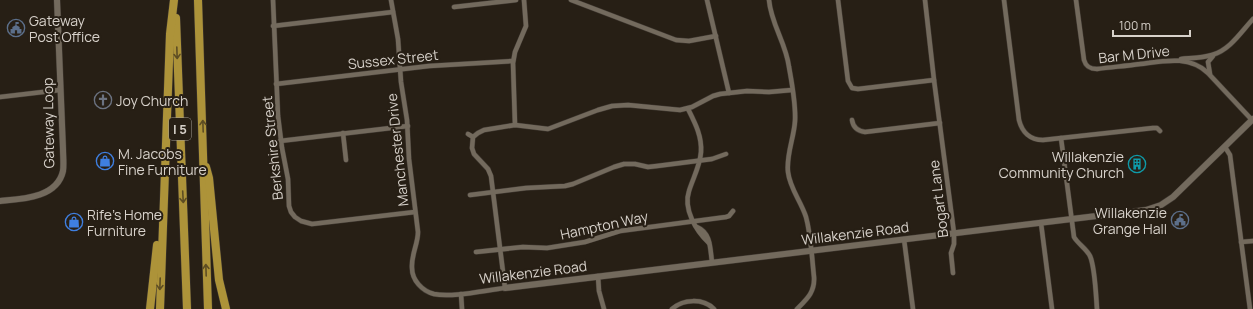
<svg xmlns="http://www.w3.org/2000/svg" width="1253" height="309" viewBox="0 0 1253 309" font-family="Manrope,sans-serif">
<style>
.lines{fill:none;stroke-linecap:round;stroke-linejoin:round}
.street-casing{stroke:#403932;stroke-width:5.5}
.secondary-casing{stroke:#403932;stroke-width:7}
.highway-casing{stroke:#403932;stroke-width:9}
.street{stroke:#736a5d;stroke-width:4.5}
.secondary{stroke:#736a5d;stroke-width:6}
.highway{stroke:#ad9339;stroke-width:8}
.oneway{stroke:#5d4d23}
.labels{text-anchor:middle;dominant-baseline:central;stroke-width:4;stroke-linejoin:round;paint-order:stroke}
.shield{fill:#271f15;stroke:#a29c94;stroke-width:1}
.shield-label{font-size:13px;font-weight:bold;fill:#d7d1ca}
.poi-label{font-size:14px;fill:#d7d1ca;stroke:#271f15;text-anchor:start}
.street-label{font-size:14px;fill:#d7d1ca;stroke:#271f15}
</style>
<rect width="100%" height="100%" fill="#271f15"/>
<g class="lines">
<defs>
<g id="street">
<polyline points="273,0 278,116 282,148 288,179 289,206 291,212 295,217 301,221 312,224 415,212"/>
<path d="M 391,0 L 398,39 L 401,82 L 407,120 L 409,159 L 418,232 C 418,244 411,255 412,268 C 412,280 422,291 434,294 C 452,298 486,290 505,288 L 491,176 L 488,169 L 474,154 L 472,148 L 473,137 L 478,133 L 484,130 L 515,125 L 548,129 L 598,110 L 612,106 L 628,105 L 680,110 L 692,107 L 713,96 L 720,94 L 747,91 L 769,92 L 792,90"/>
<polyline points="571,0 676,40 689,41 716,36"/>
<polyline points="707,0 729,93"/>
<path d="M 769,0 C 771,24 786,43 789,67 C 792,84 796,104 795,121 C 794,138 786,155 788,172 C 790,189 801,201 806,217 C 811,235 812,259 814,277 C 815,292 807,299 797,309"/>
<polyline points="838,0 848,81 852,88 858,89 934,80"/>
<polyline points="925,0 934,80 954,233 954,244 951,253 953,273"/>
<path d="M 1004,0 L 1019,120 C 1022,132 1030,140 1043,140 L 1153,128 L 1157,128 L 1160,131"/>
<path d="M 1076,0 L 1084,60 C 1086,67 1090,69 1097,69 C 1112,67 1126,66 1140,64 C 1164,61 1189,55 1208,73 L 1252,120"/>
<polyline points="454,7 516,0"/>
<polyline points="273,26 393,12"/>
<path d="M 1181,59 C 1191,58 1202,58 1212,55 C 1230,50 1241,32 1253,19"/>
<polyline points="1210,74 1208,62 1213,56"/>
<polyline points="276,84 429,66 513,61"/>
<polyline points="0,97 60,90"/>
<path d="M 688,109 C 695,123 702,136 701,152 C 700,166 693,178 689,191 C 683,209 696,231 709,243"/>
<path d="M 852,120 C 853,127 858,131 865,132 L 940,123"/>
<polyline points="515,125 513,63 515,52 526,26 524,0"/>
<polyline points="343,133 346,160"/>
<polyline points="468,134 473,137"/>
<path d="M 1061,138 L 1074,237 C 1078,244 1086,248 1090,256 C 1095,267 1096,296 1097,309"/>
<polyline points="280,141 408,126"/>
<polyline points="1225,147 1230,155 1250,309"/>
<polyline points="470,195 526,188 565,186 573,184 614,167 624,164 635,164 648,167 657,166 712,159 726,154"/>
<polyline points="1041,223 1052,309"/>
<path d="M 697,227 C 711,233 710,248 712,262"/>
<polyline points="904,239 913,309"/>
<polyline points="1241,242 1253,241"/>
<polyline points="476,252 523,247 547,248 585,242 620,231 726,217 729,216 733,211"/>
<polyline points="598,276 599,291 604,309"/>
<polyline points="461,294 462,309"/>
<path d="M 672,309 C 683,299 703,298 714,309"/>
</g>
<g id="secondary">
<path d="M 0,201 C 22,199 57,198 63,171 C 64,164 63,156 63,149 L 57,0"/>
<polyline points="505,288 1146,210 1161,205 1173,197 1253,119"/>
</g>
<g id="highway">
<polyline points="198,0 208,309"/>
<polyline points="176,18 187,309"/>
<polyline points="206,167 209,178 219,280 226,309"/>
<polyline points="150,309 157,245"/>
<polyline points="160,309 170,34 174,0"/>
</g>
</defs>
<use href="#street" class="street-casing"/>
<use href="#secondary" class="secondary-casing"/>
<use href="#highway" class="highway-casing"/>
<use href="#street" class="street"/>
<use href="#secondary" class="secondary"/>
<use href="#highway" class="highway"/>
</g>
<defs><path id="oneway-shaft" d="M-6 0H5M1.5-3L5.5 0L1.5 3" fill="none" stroke-width="1.6" stroke-linecap="round" stroke-linejoin="round"/></defs>
<g class="oneway">
<use href="#oneway-shaft" transform="translate(177 53) rotate(88)"/>
<use href="#oneway-shaft" transform="translate(203 126) rotate(-92)"/>
<use href="#oneway-shaft" transform="translate(183 197) rotate(87)"/>
<use href="#oneway-shaft" transform="translate(206 270) rotate(-92)"/>
<use href="#oneway-shaft" transform="translate(160 284) rotate(92)"/>
</g>
<defs>
<symbol id="civic-ring" viewBox="-11 -11 22 22"><circle r="9.5" fill="#271f15" stroke="#5c6f8a" stroke-width="1.5"/><path d="M-.6-6.5H3V-4.5H.6V-3L4-1V1h2V6H-6V1h2V-1L-.6-3ZM-1.2 2.5V6h2.4V2.5Z" fill="#5c6f8a"/></symbol>
<symbol id="church-ring" viewBox="-11 -11 22 22"><circle r="9.5" fill="#271f15" stroke="#6b7280" stroke-width="1.5"/><path d="M-1.2-6h2.4v3.5h3.3v2.4h-3.3V6h-2.4V-.1h-3.3v-2.4h3.3Z" fill="#6b7280"/></symbol>
<symbol id="shop-ring" viewBox="-11 -11 22 22"><circle r="9.5" fill="#271f15" stroke="#3f7fe0" stroke-width="1.5"/><path d="M-5-2.5h2.3a2.7 3.5 0 0 1 5.4 0H5L5.5 6h-11ZM-1.5-2.5h3a1.5 2.3 0 0 0-3 0Z" fill="#3f7fe0"/></symbol>
<symbol id="building-ring" viewBox="-11 -11 22 22"><circle r="9.5" fill="#271f15" stroke="#0f9aa8" stroke-width="1.5"/><path d="M-4-6H4V6H1V3H-1V6H-4ZM-2.5-4.3h1.7v1.8h-1.7ZM.8-4.3h1.7v1.8H.8ZM-2.5-1h1.7V.8h-1.7ZM.8-1h1.7V.8H.8Z" fill="#0f9aa8"/></symbol>
</defs>
<g fill-rule="evenodd">
<use href="#civic-ring" x="6" y="18" width="20" height="20"/>
<use href="#church-ring" x="93" y="90" width="20" height="20"/>
<use href="#shop-ring" x="95" y="151" width="20" height="20"/>
<use href="#building-ring" x="1127" y="154" width="20" height="20"/>
<use href="#civic-ring" x="1170" y="210" width="20" height="20"/>
<use href="#shop-ring" x="64" y="212" width="20" height="20"/>
</g>
<g class="labels">
<rect class="shield" x="169" y="118" width="22" height="22" rx="3"/>
<g class="shield-label">
<text x="180" y="129">I 5</text>
</g>
<g class="poi-label">
<text x="29" y="20">Gateway<tspan x="29" dy="16">Post Office</tspan></text>
<text x="116" y="100">Joy Church</text>
<text x="118" y="153">M. Jacobs<tspan x="118" dy="16">Fine Furniture</tspan></text>
<text x="1124" y="156" text-anchor="end">Willakenzie<tspan x="1124" dy="16">Community Church</tspan></text>
<text x="1167" y="212" text-anchor="end">Willakenzie<tspan x="1167" dy="16">Grange Hall</tspan></text>
<text x="87" y="214">Rife's Home<tspan x="87" dy="16">Furniture</tspan></text>
</g>
<g class="street-label">
<text transform="translate(1134 54) rotate(-6)">Bar M Drive</text>
<text transform="translate(393 59) rotate(-6)">Sussex Street</text>
<text transform="translate(48 123) rotate(-91)">Gateway Loop</text>
<text transform="translate(272 148) rotate(-96)">Berkshire Street</text>
<text transform="translate(397 150) rotate(-96)">Manchester Drive</text>
<text transform="translate(938 199) rotate(-97)">Bogart Lane</text>
<text transform="translate(604 225) rotate(-12)">Hampton Way</text>
<text transform="translate(855 233) rotate(-7)">Willakenzie Road</text>
<text transform="translate(533 272) rotate(-7)">Willakenzie Road</text>
</g>
</g>
<path d="M1113 30v6h77v-6" fill="none" stroke="#d7d1ca" stroke-width="2"/>
<text x="1119" y="30" font-size="12" fill="#d7d1ca" stroke="#271f15" stroke-width="3" paint-order="stroke">100 m</text>
</svg>
